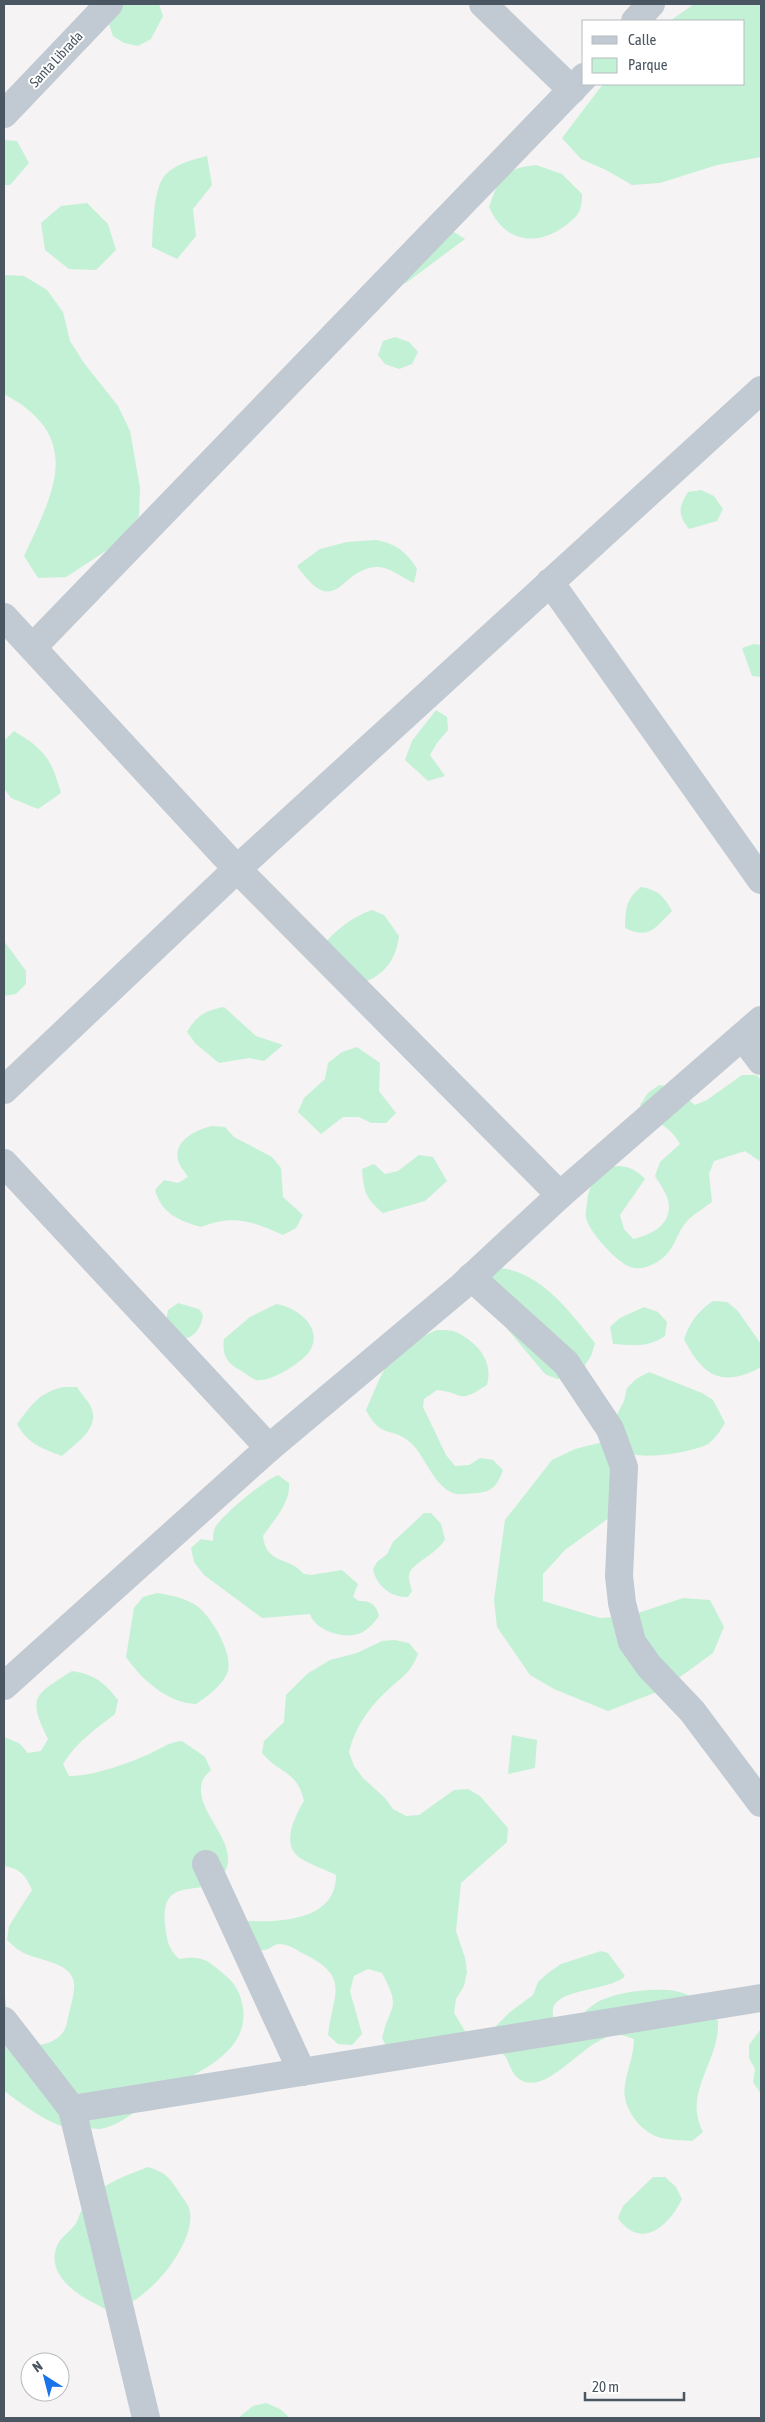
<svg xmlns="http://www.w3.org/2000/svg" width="765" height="2422" viewBox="0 0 765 2422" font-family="'Asap Condensed',sans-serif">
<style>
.green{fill:#c3f1d5}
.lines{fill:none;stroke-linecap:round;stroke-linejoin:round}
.street{stroke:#c1cad2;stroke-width:28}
.labels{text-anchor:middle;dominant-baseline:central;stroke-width:4;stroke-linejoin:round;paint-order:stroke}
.street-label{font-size:14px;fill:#4a5661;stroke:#fff}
</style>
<rect width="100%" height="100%" fill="#f5f3f3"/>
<g class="green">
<polygon points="102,4 159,4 163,16 151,39 138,46 124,43 113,36"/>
<polygon points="694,4 761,4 761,157 717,165 660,183 632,185 606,170 581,159 562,138 603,84 744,84 744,21 670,21"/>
<polygon points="4,140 17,141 29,163 10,185 4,185"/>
<path d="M 207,156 L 212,185 L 193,209 L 196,236 L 177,259 L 152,247 C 153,230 153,193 163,178 C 173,164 192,160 207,156 Z"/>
<path d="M 536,165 L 562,174 L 582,194 C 582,213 577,217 562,228 C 532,248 503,239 489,207 C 500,176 503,169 536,165 Z"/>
<polygon points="87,203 108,224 116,250 96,270 69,269 45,250 41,223 61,206"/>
<polygon points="441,231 454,232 465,239 406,283 393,287"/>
<path d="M 4,275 L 24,276 L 47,290 L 63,312 L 70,341 L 84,363 L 118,406 L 130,431 L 140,488 L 139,516 L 121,541 L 66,577 L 38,578 L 24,556 C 55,490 84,437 4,394 Z"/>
<polygon points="395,337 409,342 418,352 412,364 399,369 385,364 378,355 383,341"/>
<path d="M 701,490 L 714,496 L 723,509 L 717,521 L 689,529 C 678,515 678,508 688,492 Z"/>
<path d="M 376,540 C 395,543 407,552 417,569 L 414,583 C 402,578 389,566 376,567 C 339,569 337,622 297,566 L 320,549 L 347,542 Z"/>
<polygon points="754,644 761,645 761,677 752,676 742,648"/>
<polygon points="436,710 447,717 448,730 437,743 430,755 445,776 428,781 405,760 412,741"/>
<path d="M 14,731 C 45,750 51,758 61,793 L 38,809 L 11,798 L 4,788 L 4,741 Z"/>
<path d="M 641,887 C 658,890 664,896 672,911 C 655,928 649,940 625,928 C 626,909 625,900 641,887 Z"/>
<path d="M 372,910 L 384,915 L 399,936 C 396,958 387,972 367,981 L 323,945 C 337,929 352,917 372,910 Z"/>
<polygon points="4,941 26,971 26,984 16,994 4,996"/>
<path d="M 224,1007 L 256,1036 L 283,1045 L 264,1061 L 249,1058 L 219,1063 L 196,1044 L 187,1032 C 196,1016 206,1010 224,1007 Z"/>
<polygon points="357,1047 380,1063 379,1091 396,1113 386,1123 371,1123 359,1117 343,1117 321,1134 298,1112 304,1098 325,1079 328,1063 342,1052"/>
<path d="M 742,1075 L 756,1075 L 761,1079 L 761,1162 L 745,1151 L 714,1161 L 709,1174 L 712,1202 C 705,1207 697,1212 690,1218 C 673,1234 678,1254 649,1266 C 633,1272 624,1265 612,1254 C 604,1246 588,1229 586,1217 C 585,1213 587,1206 587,1202 C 590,1169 621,1153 645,1179 L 620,1215 L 624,1229 L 633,1239 C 652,1235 674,1223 668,1200 C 666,1192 659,1183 655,1176 L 660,1162 L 680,1144 C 671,1126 654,1123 640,1105 L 648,1093 L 659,1085 L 673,1087 L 695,1105 L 707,1100 Z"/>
<path d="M 212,1126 L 225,1127 L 234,1137 L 272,1157 L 281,1168 L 283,1197 L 303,1215 L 296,1228 L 283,1235 C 253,1221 232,1214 201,1227 C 178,1220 162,1214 155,1190 L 164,1180 L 178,1183 L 188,1177 C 186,1173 181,1168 179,1163 C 171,1142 195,1130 212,1126 Z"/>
<path d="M 419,1155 L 433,1157 L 447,1181 L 425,1201 L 383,1213 C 365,1198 364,1192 362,1169 L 374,1164 L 385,1174 L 398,1171 Z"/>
<path d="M 500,1268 C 541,1272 571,1313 595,1343 L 591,1356 L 583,1368 L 571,1377 L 557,1379 L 545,1374 L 499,1319 L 488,1271 Z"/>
<path d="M 713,1301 L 727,1302 L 737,1310 L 761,1344 L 761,1367 C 723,1388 703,1377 684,1339 C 690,1322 697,1312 713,1301 Z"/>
<path d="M 178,1303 L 199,1309 L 203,1315 C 202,1325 195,1339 183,1338 C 177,1338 170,1331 165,1328 L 168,1310 Z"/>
<path d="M 276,1304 C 297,1307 325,1328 309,1352 C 301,1363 270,1383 256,1380 C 251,1378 245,1373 240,1370 C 226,1363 222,1354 224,1339 L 250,1317 Z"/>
<path d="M 644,1307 L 658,1312 L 667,1322 L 665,1336 C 648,1348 633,1345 613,1344 L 610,1327 L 620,1318 Z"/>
<path d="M 437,1330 C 443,1330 451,1330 456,1332 C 477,1342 494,1361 487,1385 C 455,1405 467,1393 437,1390 L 424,1399 L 423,1407 L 446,1455 L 455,1466 L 469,1465 L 480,1458 L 493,1460 L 503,1470 C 498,1484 493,1492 477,1493 C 471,1493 463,1495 457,1494 C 435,1490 426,1457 411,1443 C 393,1426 381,1440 366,1410 C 372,1397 377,1383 384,1370 C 393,1355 420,1336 437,1330 Z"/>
<path d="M 649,1372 L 702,1393 L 713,1400 L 725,1423 C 720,1431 716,1438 708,1444 C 693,1452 645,1460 630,1453 L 635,1499 L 565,1550 L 543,1574 L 543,1601 L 600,1618 L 629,1616 L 683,1598 L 710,1600 L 724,1627 L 713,1653 L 662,1690 L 608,1711 L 554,1689 L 530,1675 L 497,1627 L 494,1600 L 505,1520 L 552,1460 L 575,1449 L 603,1442 L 624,1401 L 627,1388 L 636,1379 Z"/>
<path d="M 63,1387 L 77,1387 C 81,1394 90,1402 92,1410 C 99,1429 74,1445 62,1456 C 41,1448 28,1444 17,1424 C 32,1405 38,1393 63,1387 Z"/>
<path d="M 278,1475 L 289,1483 C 291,1503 273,1521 263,1536 C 266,1565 289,1556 304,1574 L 311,1575 L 342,1570 L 358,1584 L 353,1597 L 359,1601 C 370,1600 377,1605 379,1616 C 374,1623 367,1631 358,1634 C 342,1639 315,1630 310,1614 L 262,1618 L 204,1575 L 194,1562 L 191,1548 L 201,1539 L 213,1541 C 213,1536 213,1531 216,1526 C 226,1512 262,1482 278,1475 Z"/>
<path d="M 424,1513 L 431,1513 L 441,1524 L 445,1539 C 439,1553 410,1564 409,1575 C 408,1580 411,1586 412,1591 L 408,1597 C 391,1598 376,1585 373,1569 L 377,1562 L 387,1554 L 393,1542 Z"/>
<path d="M 157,1593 C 170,1595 186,1598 197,1606 C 211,1616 233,1653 228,1671 C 223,1685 208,1696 196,1704 C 168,1703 142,1680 126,1657 L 134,1608 L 143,1597 Z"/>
<path d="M 395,1640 L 409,1643 L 418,1654 C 412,1670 404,1676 391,1687 C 371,1705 355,1726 349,1752 L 354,1766 L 363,1778 L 385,1798 L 393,1809 L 406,1816 L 419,1815 L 454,1790 L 468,1789 L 480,1796 L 508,1828 L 507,1842 L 461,1883 L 456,1931 L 465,1958 L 467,1972 L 464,1986 L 456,1999 L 454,2013 L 468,2036 L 389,2051 L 382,2038 C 390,2004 402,2010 382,1973 L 368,1969 L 354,1976 L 350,1991 L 362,2034 L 352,2045 L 338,2044 L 328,2035 C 333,1993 351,1977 304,1954 C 296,1950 289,1944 279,1944 C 274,1944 270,1949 265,1950 C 261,1951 254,1950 250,1949 L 247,1921 C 281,1922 336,1921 336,1875 C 324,1869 311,1865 300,1858 C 280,1844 295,1816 304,1801 C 297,1770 279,1774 262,1753 L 264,1741 L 284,1722 L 286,1695 L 307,1674 L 330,1660 L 357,1653 L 382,1641 Z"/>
<path d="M 72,1671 C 94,1674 105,1683 118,1700 L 115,1714 C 96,1729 76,1742 63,1764 L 69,1776 C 91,1777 137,1761 157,1750 C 167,1745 171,1742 182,1741 L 205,1757 L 211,1770 C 208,1773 203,1778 202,1782 C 193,1813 244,1844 223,1875 C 205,1901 160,1871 165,1925 C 167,1940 168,1949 179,1959 C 204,1955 208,1961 226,1976 C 236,1984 241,1995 243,2008 C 249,2054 196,2072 165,2091 C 145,2102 124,2125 100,2129 C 95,2129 90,2128 85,2127 C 80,2127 75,2129 70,2128 C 49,2125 21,2103 4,2091 L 4,1990 L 10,2030 L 31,2046 C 47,2045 63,2040 67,2023 C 69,2012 73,2000 74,1989 C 77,1961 39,1962 22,1952 C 16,1949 12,1944 7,1940 L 9,1926 L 32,1890 C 26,1875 20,1869 4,1866 L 4,1737 L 19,1743 L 28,1753 L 41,1751 L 48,1739 C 27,1697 34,1695 72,1671 Z"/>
<polygon points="512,1735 537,1740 535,1768 508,1774"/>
<path d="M 601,1951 L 608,1953 L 625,1976 C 611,1991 557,1988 553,2009 C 552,2014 554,2020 555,2025 L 567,2027 C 576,2019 586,2010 596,2003 C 614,1991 667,1985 686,1994 C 699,1999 708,2011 718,2021 C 720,2062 682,2092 703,2132 L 692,2141 C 682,2140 671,2140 661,2138 C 639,2132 621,2106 625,2085 C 627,2069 634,2056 634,2039 C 630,2038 624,2035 619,2035 C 585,2034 549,2099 519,2079 C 511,2073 510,2064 505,2056 C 502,2053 497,2049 493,2046 L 491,2031 L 510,2012 L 533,1995 L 538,1982 L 548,1973 L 561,1964 Z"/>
<polygon points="761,2029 761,2094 753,2082 755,2069 749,2058 749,2045"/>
<path d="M 148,2167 C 165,2172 169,2177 179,2192 C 182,2197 187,2203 189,2208 C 200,2242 141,2311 108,2310 C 104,2309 98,2305 94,2303 C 74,2293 46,2273 57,2246 C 60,2238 68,2233 74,2226 C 79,2221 79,2212 84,2206 C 99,2185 124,2176 148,2167 Z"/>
<path d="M 653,2177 L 665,2177 L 676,2187 L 682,2199 C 669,2226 641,2251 618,2218 L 623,2206 Z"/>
<polygon points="266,2403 280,2409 290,2418 238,2418 253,2406"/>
</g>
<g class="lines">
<g class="street">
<polyline points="483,4 572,90"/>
<polyline points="635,21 651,4"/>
<polyline points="4,114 109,4"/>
<polyline points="550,582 761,880"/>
<polyline points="4,617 237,869 560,1195"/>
<polyline points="33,647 584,77"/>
<polyline points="743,1037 761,1061"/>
<polyline points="4,1090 237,869 761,390"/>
<polyline points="4,1163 269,1448"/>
<polyline points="471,1277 566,1363 610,1429 624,1467 619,1576 622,1603 632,1642 649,1666 692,1711 761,1803"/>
<polyline points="4,1686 269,1448 461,1287 560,1195 761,1020"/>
<polyline points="206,1864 302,2072"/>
<polyline points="4,2021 72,2109 146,2418"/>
<polyline points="72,2109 761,1998"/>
</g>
</g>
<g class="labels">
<g class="street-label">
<text transform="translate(56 59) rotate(-47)">Santa Librada</text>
</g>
</g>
<rect width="765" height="2422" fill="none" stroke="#4a5661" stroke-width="10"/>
<rect x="582" y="20" width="162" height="65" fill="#ffffff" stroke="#b7bbc0"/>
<rect x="592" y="36" width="25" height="8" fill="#c1cad2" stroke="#b7bbc0"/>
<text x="628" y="45" font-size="15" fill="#4a5661">Calle</text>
<rect x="592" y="58" width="25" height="15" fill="#c3f1d5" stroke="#b7bbc0"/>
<text x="628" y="70" font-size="15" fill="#4a5661">Parque</text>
<g transform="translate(45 2377) rotate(324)"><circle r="24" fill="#ffffff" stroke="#b7bbc0"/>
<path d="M0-4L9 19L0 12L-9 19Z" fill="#1a73e8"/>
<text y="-8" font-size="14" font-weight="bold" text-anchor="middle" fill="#4a5661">N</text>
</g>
<path d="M585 2392v8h99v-8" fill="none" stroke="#4a5661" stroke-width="2.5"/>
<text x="592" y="2392" font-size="15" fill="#4a5661" stroke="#ffffff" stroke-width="4" paint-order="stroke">20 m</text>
</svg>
